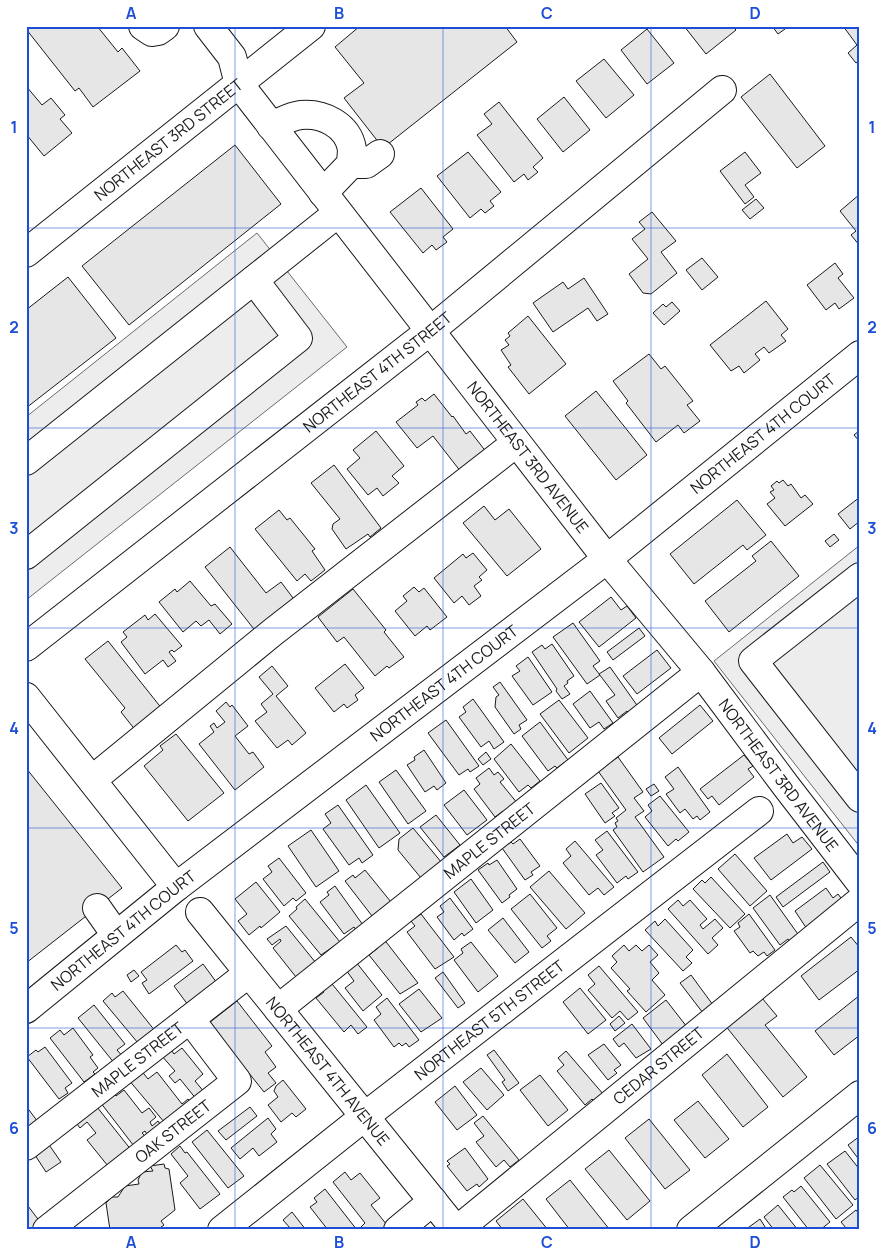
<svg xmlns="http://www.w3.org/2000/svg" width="886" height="1256" viewBox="0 0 886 1256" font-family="Manrope,sans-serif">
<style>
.parking{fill:#ededed;stroke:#6a6a6a}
.building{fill:#e6e6e6;stroke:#1a1a1a}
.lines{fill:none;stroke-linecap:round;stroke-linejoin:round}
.minor-casing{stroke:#1a1a1a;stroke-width:30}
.minor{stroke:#fff;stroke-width:28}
.grid{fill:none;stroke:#1d4ed8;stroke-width:1;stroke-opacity:0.55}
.labels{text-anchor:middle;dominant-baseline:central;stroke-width:4;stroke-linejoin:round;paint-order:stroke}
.street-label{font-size:16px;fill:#1a1a1a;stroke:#fff}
.neatline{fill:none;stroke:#1d4ed8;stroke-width:2}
.grid-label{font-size:16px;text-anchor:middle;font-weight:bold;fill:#1d4ed8}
</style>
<rect width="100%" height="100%" fill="#fff"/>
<g class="parking">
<polygon points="257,233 347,347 26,600 26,417"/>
<polygon points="860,545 860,847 714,661"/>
</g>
<g class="building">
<polygon points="26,26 97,26 118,52 122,48 140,71 93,107 79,88 75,91 26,29"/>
<polygon points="360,26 505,26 517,42 383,148 344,98 364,83 335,47"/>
<polygon points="684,26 732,26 736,30 706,54"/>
<polygon points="772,26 783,26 785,29 778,34"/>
<polygon points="843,26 860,26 860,60 856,63 848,53 857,45"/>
<polygon points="647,29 674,63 647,84 621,50"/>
<polygon points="604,59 634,95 606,118 576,81"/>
<polygon points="770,74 825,146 797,168 741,97"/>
<polygon points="26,86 42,105 51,98 65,115 60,119 72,133 44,156 26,134"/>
<polygon points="564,97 590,130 563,152 537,119"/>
<polygon points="499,102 543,158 533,167 538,172 528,180 524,174 514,182 477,135 492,124 484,114"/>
<polygon points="235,145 281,204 129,325 82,266"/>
<polygon points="468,152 501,192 490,201 494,206 485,213 481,209 470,218 437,176"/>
<polygon points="745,152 761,173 745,185 754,197 745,204 720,171"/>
<polygon points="421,188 453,229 443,237 447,242 436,250 432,245 423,253 390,212"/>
<polygon points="860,194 860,246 851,235 856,231 840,211"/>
<polygon points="756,199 764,208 750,219 742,210"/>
<polygon points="652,212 676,241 661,252 677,273 651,294 643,293 629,274 648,259 632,239 645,229 639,222"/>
<polygon points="702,258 718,277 702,290 686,270"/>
<polygon points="835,263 843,274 838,278 854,298 839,309 835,303 826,310 807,285"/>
<polygon points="68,277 116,338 26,408 26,310"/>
<polygon points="584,278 608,314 597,321 588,308 553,332 533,303 563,282 568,289"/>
<polygon points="766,301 788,329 781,335 786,341 769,353 764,347 755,354 760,360 744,373 739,366 731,371 710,345"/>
<polygon points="672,302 680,311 664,325 653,313 663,304 666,307"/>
<polygon points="528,316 566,364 529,394 508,367 511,365 501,350 509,345 505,340 510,336 508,333"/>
<polygon points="649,354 661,369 665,366 693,401 687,405 700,421 684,433 678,425 656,442 626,403 628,401 613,381"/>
<polygon points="596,391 647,455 616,480 565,416"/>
<polygon points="434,394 452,417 453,416 466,434 470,431 487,453 461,472 433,436 417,448 396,422 418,405 416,402 422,398 425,401"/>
<polygon points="860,430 860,442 854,435"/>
<polygon points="376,431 404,466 392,476 399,483 383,496 377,488 368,495 347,469 360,458 353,450"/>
<polygon points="334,465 381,528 370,537 368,534 346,549 332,529 333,524 340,519 311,483"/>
<polygon points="783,480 788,486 791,484 801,498 805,495 813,504 785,526 767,504 775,498 770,492 774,490 771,486 777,481 779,483"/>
<polygon points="860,497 860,521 850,529 838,514"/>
<polygon points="737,500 766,535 747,550 743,545 694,584 670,554"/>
<polygon points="484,506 495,520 509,509 541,549 507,576 463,523"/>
<polygon points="279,510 287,520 290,518 315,549 312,551 325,570 311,581 305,574 297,581 255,529"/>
<polygon points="834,534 839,540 830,547 825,541"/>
<polygon points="771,541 799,576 729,632 705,601 756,561 752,556"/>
<polygon points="230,547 266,593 281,582 296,602 257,633 205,567"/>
<polygon points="473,553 487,570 479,577 482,580 474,586 481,596 469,605 462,596 454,603 434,578 463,554 466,558"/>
<polygon points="190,581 211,606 215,604 232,624 220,634 209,620 201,626 196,621 183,632 159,602 175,589 177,592"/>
<polygon points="414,587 419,592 424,588 447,617 430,630 427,626 415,636 395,611 407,601 403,596"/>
<polygon points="353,589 386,630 384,632 404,657 389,668 387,666 375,676 344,637 337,642 318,617"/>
<polygon points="611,597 621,610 627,606 636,618 599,647 579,622"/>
<polygon points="155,614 182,646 174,652 172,650 169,652 176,661 168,667 163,660 145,674 121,642 127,637 123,632 145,615 148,620"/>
<polygon points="573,623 600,661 593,666 600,675 587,684 553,637"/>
<polygon points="639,628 645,636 613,660 607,652"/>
<polygon points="108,641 163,710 136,731 121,712 125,708 85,659"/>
<polygon points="552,644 574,676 567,681 568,683 564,686 570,694 562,699 556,691 557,689 532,652 542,645 545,649"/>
<polygon points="657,650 671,668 637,694 623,676"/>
<polygon points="528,657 552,692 533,705 512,676 520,671 516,666"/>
<polygon points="345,664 364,688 355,695 358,700 347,708 344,704 334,712 315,688"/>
<polygon points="272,666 288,686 276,696 306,733 292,745 288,740 277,748 255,721 267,712 261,704 273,694 259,677"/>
<polygon points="610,667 639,708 630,715 627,711 618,718 606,701 615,695 599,674"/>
<polygon points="500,682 527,720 519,725 521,729 514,734 495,707 496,697 499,695 493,687"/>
<polygon points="590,691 613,723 604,729 599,722 590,728 573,704"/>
<polygon points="473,699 504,742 494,749 489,741 481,747 459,717 466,712 463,707"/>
<polygon points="559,700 588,738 569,753 540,714"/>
<polygon points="226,702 230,707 232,705 248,726 235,736 249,754 253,752 264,767 235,790 199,744 214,732 210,726 214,723 217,728 225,722 216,711"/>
<polygon points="700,705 713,721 672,754 659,738"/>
<polygon points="446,720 479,766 470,772 468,769 459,775 428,733"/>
<polygon points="540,722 568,760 557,768 555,766 548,771 522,736"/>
<polygon points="176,734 224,793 188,821 144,766 163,750 160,746"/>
<polygon points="511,744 540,781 531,788 528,785 519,792 494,759"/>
<polygon points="424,750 446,783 437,790 434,786 425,792 407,765 415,760 414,757"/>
<polygon points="486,752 491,759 483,765 478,759"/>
<polygon points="744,755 753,766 748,769 754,777 719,805 712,796 708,799 700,789"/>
<polygon points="618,757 643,792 634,798 644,811 635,817 664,857 643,872 613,830 617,827 615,823 618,821 616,818 626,810 598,771"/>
<polygon points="678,767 710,812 700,820 697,816 693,819 685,809 680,813 666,794 674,789 665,777"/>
<polygon points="26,768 122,888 26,963"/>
<polygon points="489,768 494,775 498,772 504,779 500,782 518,804 505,814 503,811 495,817 474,789 480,784 476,778"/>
<polygon points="396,770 426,811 408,824 379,782"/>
<polygon points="601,783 619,808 612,813 615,816 605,823 585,794"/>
<polygon points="654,784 659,791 651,796 646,789"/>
<polygon points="366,785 400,833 379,848 346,800"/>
<polygon points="464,790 487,820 467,835 444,805"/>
<polygon points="660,796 689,832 678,841 676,839 668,846 645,817 652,811 648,805"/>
<polygon points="338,805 373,855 362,863 359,858 349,865 323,829 331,823 325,814"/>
<polygon points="436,815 460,845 444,857 420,827"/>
<polygon points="413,828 442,863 421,878 398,850 399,839"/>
<polygon points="311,830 339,871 316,887 288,846"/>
<polygon points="607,831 638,872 628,879 626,876 617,883 596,855 603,850 595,840"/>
<polygon points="787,834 793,843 802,837 812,849 771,880 754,858"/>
<polygon points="520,839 540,866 531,872 533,875 525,880 502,848 511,842 513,844"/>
<polygon points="575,841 614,887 604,895 598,888 589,895 563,863 571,856 566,849"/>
<polygon points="735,854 767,891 750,906 718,869"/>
<polygon points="279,858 306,893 296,901 293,898 284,906 263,879 272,872 268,866"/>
<polygon points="497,860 517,889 509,895 510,897 502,903 478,870 488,863 489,865"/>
<polygon points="823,862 830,872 783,907 776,897"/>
<polygon points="365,870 391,902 372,916 345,881 353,875 355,878"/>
<polygon points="549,871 585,913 566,929 530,887"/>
<polygon points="711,877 745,914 730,928 693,889 702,880 705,883"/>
<polygon points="471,879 493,910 476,923 454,892"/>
<polygon points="256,882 280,912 261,928 260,926 249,935 238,921 247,914 235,899"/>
<polygon points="335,886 363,925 356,930 354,927 344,934 320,902 329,895 327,892"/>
<polygon points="826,888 833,898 838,894 844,902 807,929 795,911"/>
<polygon points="530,894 557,928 547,936 551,941 542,948 511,909"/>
<polygon points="770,895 800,937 791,944 788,939 780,945 753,908"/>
<polygon points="450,898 473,929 464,936 462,933 454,940 437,917 444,912 440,906"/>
<polygon points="305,899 340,942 321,955 289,916 297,909 296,907"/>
<polygon points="678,900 683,906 690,900 707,919 700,925 703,929 715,919 723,928 712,938 718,945 708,954 668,909"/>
<polygon points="421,914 454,957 435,969 407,932 415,926 411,921"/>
<polygon points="749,914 775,950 767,956 764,952 758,956 753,951 750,953 734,931 740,927 738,923"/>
<polygon points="503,918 529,952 515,963 488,930"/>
<polygon points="665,919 693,950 686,957 692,963 683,971 645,930 655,921 658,926"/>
<polygon points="286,926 316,963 296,977 273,948 281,941 280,939 272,945 267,939"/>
<polygon points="851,937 860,948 860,969 819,1000 801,976"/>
<polygon points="383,938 418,983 400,994 369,955 378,948 375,944"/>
<polygon points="471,942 498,976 478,992 454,960 463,953 461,949"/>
<polygon points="176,945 182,952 185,950 193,961 149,994 142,983 147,980 141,972"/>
<polygon points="624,945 629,951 636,945 642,951 649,945 658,955 650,962 659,973 652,980 665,995 646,1012 627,991 630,989 611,968 617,962 612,956"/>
<polygon points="356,962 382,995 363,1011 345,988 354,981 346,970"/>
<polygon points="203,964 217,983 188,1005 174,986"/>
<polygon points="599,966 638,1012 628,1020 620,1011 612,1018 588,990 595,984 588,975"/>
<polygon points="134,970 139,976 131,982 127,975"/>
<polygon points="443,972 465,1003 458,1008 435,978"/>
<polygon points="691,975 713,1005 703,1013 680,983"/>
<polygon points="328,979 367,1027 358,1034 351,1025 344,1032 316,998 324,992 319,986"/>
<polygon points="580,988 606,1020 588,1034 563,1002"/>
<polygon points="419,989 442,1018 421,1032 399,1004"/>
<polygon points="123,991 156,1032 138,1043 103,1001 112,993 115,997"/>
<polygon points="860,995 860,1035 834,1055 815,1031"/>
<polygon points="387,998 419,1040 409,1047 406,1043 402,1046 399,1043 394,1047 374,1020 381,1014 376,1007"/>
<polygon points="762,998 777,1016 765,1025 807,1077 783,1097 724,1024"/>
<polygon points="666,1000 687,1027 663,1045 643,1018"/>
<polygon points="237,1001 272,1046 265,1052 276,1067 268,1073 276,1083 264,1092 209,1023"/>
<polygon points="94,1005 125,1044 117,1050 124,1058 115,1064 78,1018"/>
<polygon points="619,1016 625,1023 615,1031 610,1024"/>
<polygon points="632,1024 651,1049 636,1058 624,1043 619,1047 613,1039"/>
<polygon points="73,1028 93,1055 90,1057 98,1068 93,1072 95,1074 84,1082 50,1038 60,1030 64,1035"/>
<polygon points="604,1044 621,1065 614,1070 617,1073 608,1080 588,1055"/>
<polygon points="45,1047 72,1083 65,1088 68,1093 59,1099 27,1057 36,1050 38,1052"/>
<polygon points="170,1048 174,1054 182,1048 203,1074 195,1081 205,1093 197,1100 180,1079 175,1083 169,1076 175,1071 161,1055"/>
<polygon points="494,1050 519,1083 508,1091 502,1082 505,1080 487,1055"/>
<polygon points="566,1051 604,1095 595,1102 592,1099 585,1105 557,1071 564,1065 558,1058"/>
<polygon points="727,1054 768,1107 743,1127 702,1075"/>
<polygon points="481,1068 504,1095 487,1110 463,1082"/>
<polygon points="140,1069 148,1079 157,1072 182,1104 188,1099 196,1108 170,1129 128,1079"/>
<polygon points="540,1075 568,1110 548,1126 520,1090"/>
<polygon points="283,1080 306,1109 296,1117 292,1113 281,1122 268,1105 278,1097 274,1091 276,1086"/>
<polygon points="455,1086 477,1115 457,1130 435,1102"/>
<polygon points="109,1088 116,1096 124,1090 142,1113 149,1108 156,1117 150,1122 152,1126 158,1121 163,1128 150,1139 145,1131 142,1133 149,1140 137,1150 97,1098"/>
<polygon points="698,1101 729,1139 705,1158 674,1120"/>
<polygon points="93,1102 136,1156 112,1171 87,1140 96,1133 87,1122 80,1128 74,1120"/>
<polygon points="26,1106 38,1122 28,1129 26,1127"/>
<polygon points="250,1107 257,1116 226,1140 218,1131"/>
<polygon points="483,1116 519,1160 510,1167 504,1160 496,1167 476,1142 484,1136 474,1123"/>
<polygon points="268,1118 276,1129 271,1134 277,1142 259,1156 253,1148 240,1159 231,1148"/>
<polygon points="649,1119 690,1170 665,1189 625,1138"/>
<polygon points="207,1130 244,1176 228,1188 192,1142"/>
<polygon points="860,1136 860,1161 848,1145"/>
<polygon points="47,1142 61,1162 46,1172 33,1152"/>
<polygon points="180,1146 185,1153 187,1152 220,1194 200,1209 180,1183 188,1176 171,1154"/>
<polygon points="465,1148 488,1179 479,1187 477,1184 467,1191 447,1166 450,1164 447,1161"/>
<polygon points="609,1150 650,1201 627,1220 585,1169"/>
<polygon points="845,1151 860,1170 860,1196 855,1200 827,1164"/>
<polygon points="164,1164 165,1168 169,1169 175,1210 161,1221 164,1225 157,1230 110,1230 106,1203 112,1197 118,1197 125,1186 139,1184 138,1180 142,1172 153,1171 150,1166"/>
<polygon points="820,1165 853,1205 836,1219 804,1178"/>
<polygon points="345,1172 351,1180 360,1173 380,1198 371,1205 387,1225 381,1230 361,1230 360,1228 365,1223 333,1182"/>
<polygon points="570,1180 610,1230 570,1230 546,1199"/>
<polygon points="801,1186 830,1222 820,1230 809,1230 783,1197 792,1190 794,1192"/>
<polygon points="325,1189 357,1230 328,1230 310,1207 317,1202 314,1198"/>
<polygon points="523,1199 548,1230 503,1230 496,1221"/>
<polygon points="778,1205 798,1230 774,1230 764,1217"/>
<polygon points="28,1206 44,1227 41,1230 26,1230 26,1207"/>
<polygon points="856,1210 860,1215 860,1230 844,1230 846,1228 841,1222"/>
<polygon points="292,1212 306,1230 288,1230 290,1228 283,1220"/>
<polygon points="760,1219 767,1230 745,1230"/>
</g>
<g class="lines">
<defs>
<g id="minor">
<polyline points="143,26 152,32 158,31 165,26"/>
<path id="s1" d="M 208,26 L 232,57 L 239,84 L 607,559 L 701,672 L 786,786 L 860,882"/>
<path d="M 271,126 C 281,122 291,116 301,115 C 323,113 348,125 352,149 C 352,153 351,160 351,164 L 323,193"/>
<polyline points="351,164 366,164 380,154"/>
<path id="s2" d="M 26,253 L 311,26"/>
<polyline points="26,461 338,213"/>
<polyline points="26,555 298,338 254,280"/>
<polyline points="860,577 753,661 860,798"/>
<path id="s3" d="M 26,647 L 430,331 L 722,90"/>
<polyline points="26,697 176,887"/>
<polyline points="92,780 273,632 516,443"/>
<polyline points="97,908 116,935"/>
<path id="s4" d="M 200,912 L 456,1230"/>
<path id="s5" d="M 26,1009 L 176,887 L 607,559 L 860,355"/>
<path id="s6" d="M 278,1009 L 701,672"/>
<path id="s7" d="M 26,1146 L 249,973"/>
<path id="s8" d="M 47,1230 L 237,1081 L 190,1019"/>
<path id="s9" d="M 222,1230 L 364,1117 L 759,811"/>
<polyline points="398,1230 433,1201"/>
<path id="s10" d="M 457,1230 L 860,901"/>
<polyline points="691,1230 860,1095"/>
</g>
</defs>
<use href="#minor" class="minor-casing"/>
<use href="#minor" class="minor"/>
</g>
<path class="grid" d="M 235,26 L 235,1230M 443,26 L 443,1230M 651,26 L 651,1230M 26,228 L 860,228M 26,428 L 860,428M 26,628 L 860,628M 26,828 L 860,828M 26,1028 L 860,1028"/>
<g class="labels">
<g class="street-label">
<text stroke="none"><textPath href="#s2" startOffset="182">NORTHEAST 3RD STREET</textPath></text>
<text stroke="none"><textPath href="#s3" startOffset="446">NORTHEAST 4TH STREET</textPath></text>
<text stroke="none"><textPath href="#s5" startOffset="935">NORTHEAST 4TH COURT</textPath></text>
<text stroke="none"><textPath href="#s1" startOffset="539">NORTHEAST 3RD AVENUE</textPath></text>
<text stroke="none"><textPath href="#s5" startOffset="530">NORTHEAST 4TH COURT</textPath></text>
<text stroke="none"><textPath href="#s1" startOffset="944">NORTHEAST 3RD AVENUE</textPath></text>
<text stroke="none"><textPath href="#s6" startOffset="270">MAPLE STREET</textPath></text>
<text stroke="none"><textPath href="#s5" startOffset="125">NORTHEAST 4TH COURT</textPath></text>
<text stroke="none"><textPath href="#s9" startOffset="340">NORTHEAST 5TH STREET</textPath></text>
<text stroke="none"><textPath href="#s7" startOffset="141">MAPLE STREET</textPath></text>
<text stroke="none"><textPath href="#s10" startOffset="260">CEDAR STREET</textPath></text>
<text stroke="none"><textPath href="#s4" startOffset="204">NORTHEAST 4TH AVENUE</textPath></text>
<text stroke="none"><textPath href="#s8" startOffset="160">OAK STREET</textPath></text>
</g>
</g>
<rect width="886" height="1256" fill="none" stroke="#ffffff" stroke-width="55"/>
<rect x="28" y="28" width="830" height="1200" class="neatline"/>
<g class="grid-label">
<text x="131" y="19">A</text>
<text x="339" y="19">B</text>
<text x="547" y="19">C</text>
<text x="755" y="19">D</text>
<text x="14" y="133">1</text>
<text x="872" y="133">1</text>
<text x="14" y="333">2</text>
<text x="872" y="333">2</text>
<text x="14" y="534">3</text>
<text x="872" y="534">3</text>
<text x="14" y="734">4</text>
<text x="872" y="734">4</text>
<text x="14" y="934">5</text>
<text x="872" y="934">5</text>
<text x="14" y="1134">6</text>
<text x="872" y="1134">6</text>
<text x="131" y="1248">A</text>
<text x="339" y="1248">B</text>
<text x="547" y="1248">C</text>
<text x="755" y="1248">D</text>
</g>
</svg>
